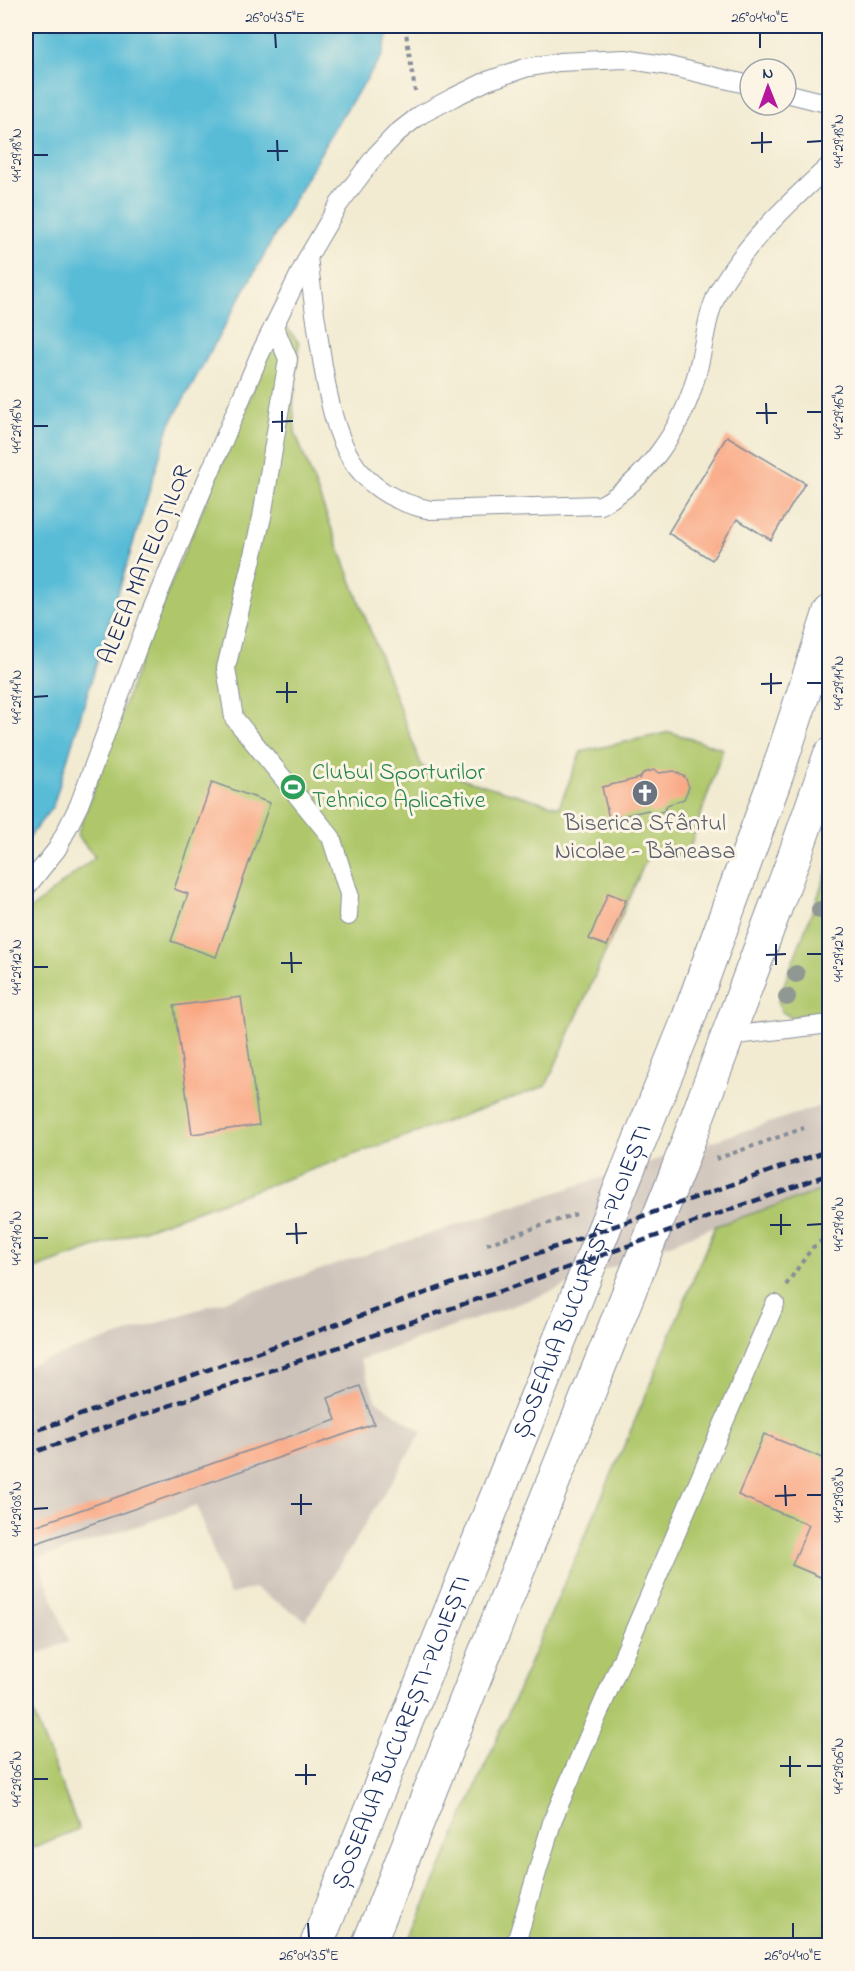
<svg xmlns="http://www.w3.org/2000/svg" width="855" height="1971" viewBox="0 0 855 1971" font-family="'Indie Flower',sans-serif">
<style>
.industrial{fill:#cdc2b9}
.green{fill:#afc76b;stroke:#657b64;stroke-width:1.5}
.water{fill:#59bcd7;stroke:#3a769a;stroke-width:1.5}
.building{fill:#f9a783}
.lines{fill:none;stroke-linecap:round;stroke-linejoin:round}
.lane-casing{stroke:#868d98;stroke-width:20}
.primary-casing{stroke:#868d98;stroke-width:35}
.path{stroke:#868d98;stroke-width:4;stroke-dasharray:4.5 4.5;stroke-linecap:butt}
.lane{stroke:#fff;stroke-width:18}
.primary{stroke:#fff;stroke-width:33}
.rail{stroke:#1b2f5e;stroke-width:4.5;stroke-dasharray:9 4.5;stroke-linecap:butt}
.tree{fill:#909894}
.ticks{fill:none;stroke:#1b2f5e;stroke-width:2}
.labels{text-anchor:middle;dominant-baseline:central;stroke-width:6;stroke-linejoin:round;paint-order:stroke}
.street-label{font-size:24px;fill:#1b2f5e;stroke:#fcf5e5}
.leisure-label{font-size:24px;fill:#27864d;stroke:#fcf5e5;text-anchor:start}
.worship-label{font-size:24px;fill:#5b616d;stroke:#fcf5e5}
.neatline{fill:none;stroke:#1b2f5e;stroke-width:2}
.ticks-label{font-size:15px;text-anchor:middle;fill:#1b2f5e}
</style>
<rect width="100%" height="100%" fill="#fcf5e5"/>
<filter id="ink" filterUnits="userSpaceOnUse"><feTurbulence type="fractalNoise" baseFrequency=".0167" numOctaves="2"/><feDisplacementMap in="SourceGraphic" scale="12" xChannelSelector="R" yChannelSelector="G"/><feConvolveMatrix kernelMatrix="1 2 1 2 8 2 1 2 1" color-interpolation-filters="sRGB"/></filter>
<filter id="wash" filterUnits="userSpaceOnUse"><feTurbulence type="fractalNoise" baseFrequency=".008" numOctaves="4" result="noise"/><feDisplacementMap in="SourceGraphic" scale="24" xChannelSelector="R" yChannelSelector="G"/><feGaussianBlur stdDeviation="1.35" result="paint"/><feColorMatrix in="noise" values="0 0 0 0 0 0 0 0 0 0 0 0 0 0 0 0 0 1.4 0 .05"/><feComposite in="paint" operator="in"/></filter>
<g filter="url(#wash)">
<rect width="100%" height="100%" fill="#f2ebd2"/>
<polygon class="industrial" points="829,1103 829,1188 715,1226 540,1296 360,1360 377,1401 422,1432 306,1620 254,1588 229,1595 197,1506 38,1559 69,1642 26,1658 26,1366"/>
<g class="green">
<polygon points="282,322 299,343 293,404 295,432 422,767 559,807 581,752 670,732 723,749 686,859 651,849 546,1086 26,1272 26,913 95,857 77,835 152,628"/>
<polygon points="829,867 829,1013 790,1017 781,1011 778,1000"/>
<polygon points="829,1188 829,1945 407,1946 643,1402 715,1226"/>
<polygon points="26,1695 79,1829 26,1850"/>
</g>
<polygon class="water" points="26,26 390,26 382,56 336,125 169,426 53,806 26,841"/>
<g id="blocks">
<g class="building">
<polygon points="727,436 805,483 771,540 737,519 712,560 668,533"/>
<polygon points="654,770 659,773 674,771 685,777 689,787 684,799 667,805 664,811 653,814 648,810 609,819 602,787 640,778 643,773"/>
<polygon points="212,782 270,803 216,957 171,941 188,894 174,889"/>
<polygon points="608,893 626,900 607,946 589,939"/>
<polygon points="241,997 259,1125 192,1134 174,1006"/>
<polygon points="360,1386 374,1424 26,1547 26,1529 336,1420 328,1398"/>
<polygon points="764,1434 830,1461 830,1581 792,1565 809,1525 738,1495"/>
</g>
</g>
</g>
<g filter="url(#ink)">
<use href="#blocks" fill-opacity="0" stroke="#868d98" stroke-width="1.5"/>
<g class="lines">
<defs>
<g id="lane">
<polyline points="786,93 830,104"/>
<path d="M 308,257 C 312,294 317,330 323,366 C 335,438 350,494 431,510 L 601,505 C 645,481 682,428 695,380 C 704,351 705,319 718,292 C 744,244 790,202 830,165"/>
<polyline points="274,326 288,359 262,517 226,668 234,718 331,837 349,894 348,916"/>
<polyline points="26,888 57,849 79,805 150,614 260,354 308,257 339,204 376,155 397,133 420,115 454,97 487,81 525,68 559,62 625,59 669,66 750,85"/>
<polyline points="728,1036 830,1024"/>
<polyline points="515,1946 553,1819 775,1304"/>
</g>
<g id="primary">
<path id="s1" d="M 316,1946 L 686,1025 L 777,774 L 830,612"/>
<polyline points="368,1946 676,1174 791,866 830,755"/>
</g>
</defs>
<use href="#lane" class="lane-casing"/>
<use href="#primary" class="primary-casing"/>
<g class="path">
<polyline points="405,26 415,91"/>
<polyline points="716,1159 804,1128"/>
<polyline points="487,1244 576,1214"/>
<polyline points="786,1285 812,1248 830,1234"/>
</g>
<use href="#lane" class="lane"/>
<use href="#primary" class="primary"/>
<g class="rail">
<polyline points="26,1434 830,1150"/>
<polyline points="26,1455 510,1288 830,1174"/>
</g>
</g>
<g class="tree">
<circle cx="820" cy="910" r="9"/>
<circle cx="796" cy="974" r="9"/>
<circle cx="787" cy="997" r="9"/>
</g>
</g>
<path class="ticks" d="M 275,33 L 276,48M 760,33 L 760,48M 762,132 L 762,153M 277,140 L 278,161M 807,142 L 822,141M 751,143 L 772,142M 267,151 L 288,151M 33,155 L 48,155M 766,403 L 767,424M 282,411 L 282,432M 807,412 L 822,412M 756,413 L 777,413M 272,422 L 293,421M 33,426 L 48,426M 771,673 L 771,694M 287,682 L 287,703M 807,683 L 822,683M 761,684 L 782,683M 276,692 L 297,692M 33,697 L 48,696M 776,944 L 776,965M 291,952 L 292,973M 807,954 L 822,954M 766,955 L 786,954M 281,963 L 302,963M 33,967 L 48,967M 781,1214 L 781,1235M 296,1223 L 297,1244M 770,1225 L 791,1225M 807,1225 L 822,1224M 286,1234 L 307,1233M 33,1238 L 48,1238M 785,1485 L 786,1506M 301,1494 L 301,1515M 807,1495 L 822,1495M 775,1496 L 796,1495M 291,1504 L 312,1504M 33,1509 L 48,1508M 790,1756 L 790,1777M 306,1764 L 306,1785M 780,1766 L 801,1766M 807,1766 L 822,1766M 295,1775 L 316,1775M 33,1779 L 48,1779M 308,1923 L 309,1938M 793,1923 L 793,1938"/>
<defs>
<symbol id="stadium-disc" viewBox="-11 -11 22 22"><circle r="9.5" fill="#2e9e5b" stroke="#fcf5e5"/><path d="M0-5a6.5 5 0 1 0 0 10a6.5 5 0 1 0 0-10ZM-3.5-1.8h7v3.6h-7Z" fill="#fff"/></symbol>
<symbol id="church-disc" viewBox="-11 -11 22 22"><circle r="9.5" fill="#6b7280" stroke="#fcf5e5"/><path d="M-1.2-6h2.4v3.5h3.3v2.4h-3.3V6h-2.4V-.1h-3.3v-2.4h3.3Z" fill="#fff"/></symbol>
</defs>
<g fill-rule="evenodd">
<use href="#stadium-disc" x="278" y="772" width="30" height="30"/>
<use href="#church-disc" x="630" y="778" width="30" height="30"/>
</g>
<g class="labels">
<g class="street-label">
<text transform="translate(146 565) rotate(-68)">ALEEA MATELOȚILOR</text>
<text stroke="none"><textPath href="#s1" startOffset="716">ȘOSEAUA BUCUREȘTI-PLOIEȘTI</textPath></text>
<text stroke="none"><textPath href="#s1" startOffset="230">ȘOSEAUA BUCUREȘTI-PLOIEȘTI</textPath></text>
</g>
<g class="leisure-label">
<text x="312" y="773">Clubul Sporturilor<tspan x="312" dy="28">Tehnico Aplicative</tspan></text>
</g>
<g class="worship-label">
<text x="645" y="824">Biserica Sfântul<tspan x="645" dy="28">Nicolae - Băneasa</tspan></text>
</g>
</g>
<rect width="855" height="1971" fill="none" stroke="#fcf5e5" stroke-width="66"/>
<g transform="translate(768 87) rotate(359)"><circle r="28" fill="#fcf5e5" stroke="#a2a6af" stroke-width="1.5"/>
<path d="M0-4.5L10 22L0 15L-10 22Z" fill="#b5179e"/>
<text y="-9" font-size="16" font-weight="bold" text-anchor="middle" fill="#1b2f5e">N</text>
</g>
<rect x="33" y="33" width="789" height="1905" class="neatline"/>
<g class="ticks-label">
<text x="275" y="22">26°04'35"E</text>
<text x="760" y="22">26°04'40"E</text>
<text transform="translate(838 141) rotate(-90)" y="5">44°29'18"N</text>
<text transform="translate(16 155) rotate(-90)" y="5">44°29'18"N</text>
<text transform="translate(838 412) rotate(-90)" y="5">44°29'16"N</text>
<text transform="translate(16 426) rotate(-90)" y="5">44°29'16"N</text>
<text transform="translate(838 683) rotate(-90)" y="5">44°29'14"N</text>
<text transform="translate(16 697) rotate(-90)" y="5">44°29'14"N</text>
<text transform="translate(838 954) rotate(-90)" y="5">44°29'12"N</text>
<text transform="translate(16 967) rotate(-90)" y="5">44°29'12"N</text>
<text transform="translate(838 1224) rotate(-90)" y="5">44°29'10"N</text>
<text transform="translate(16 1238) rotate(-90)" y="5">44°29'10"N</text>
<text transform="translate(838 1495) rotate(-90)" y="5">44°29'08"N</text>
<text transform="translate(16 1509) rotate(-90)" y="5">44°29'08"N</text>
<text transform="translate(838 1766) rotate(-90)" y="5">44°29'06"N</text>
<text transform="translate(16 1779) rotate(-90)" y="5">44°29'06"N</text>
<text x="309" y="1960">26°04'35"E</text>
<text x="793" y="1960">26°04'40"E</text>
</g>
</svg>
